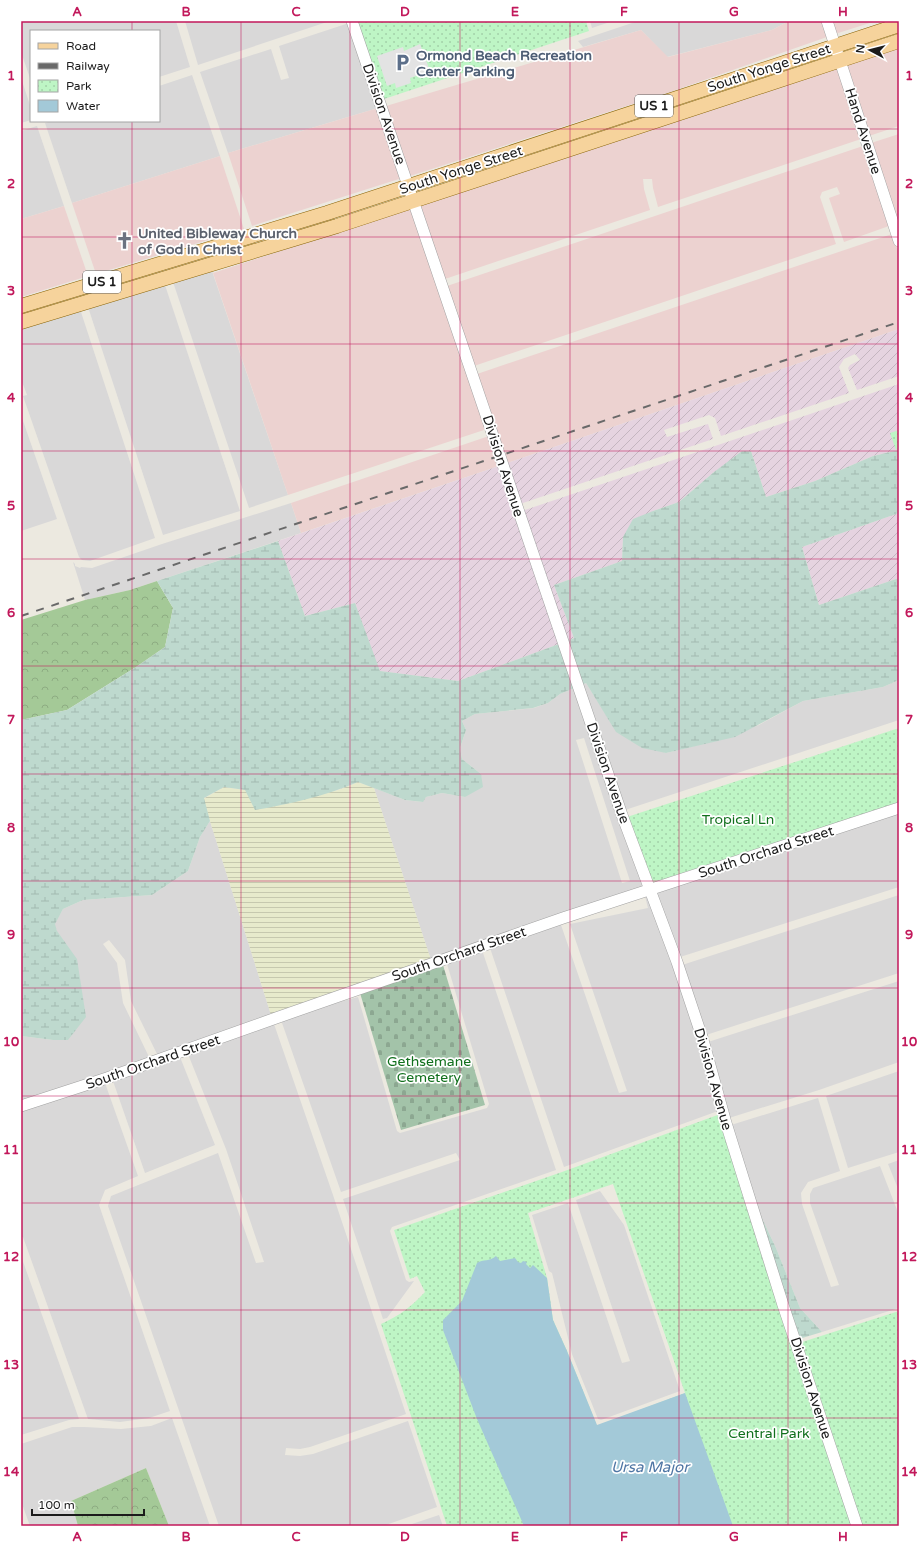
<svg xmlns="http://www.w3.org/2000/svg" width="920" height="1547" viewBox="0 0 920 1547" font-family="'Varela Round',sans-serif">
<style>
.residential{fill:#d9d8d8;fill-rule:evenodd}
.commercial{fill:#ecd2d0}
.industrial{fill:url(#industrial-furrows)}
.farmland{fill:url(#farmland-rules)}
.forest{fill:url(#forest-crowns)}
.wetland{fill:url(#wetland-marsh)}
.cemetery{fill:url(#cemetery-stones)}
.park{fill:url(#park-dots);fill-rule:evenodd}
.parking{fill:#e3e3e3}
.water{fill:#a3c9d8}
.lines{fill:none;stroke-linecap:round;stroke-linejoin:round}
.tertiary-casing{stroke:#a2a2a2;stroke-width:12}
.primary-casing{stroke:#896408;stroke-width:15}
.tertiary{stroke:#fff;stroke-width:11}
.primary{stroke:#f6d39c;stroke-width:14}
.rail{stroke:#696969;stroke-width:2;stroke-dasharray:8 8;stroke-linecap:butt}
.grid{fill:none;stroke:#c2185b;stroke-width:1;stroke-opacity:0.55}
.labels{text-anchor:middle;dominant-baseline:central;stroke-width:3.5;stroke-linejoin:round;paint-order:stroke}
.shield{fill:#fff;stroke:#5f5f5f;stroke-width:1}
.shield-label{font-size:13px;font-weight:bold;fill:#1b1b1b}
.service-label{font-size:14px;font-weight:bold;fill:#4e5e75;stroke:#fff;text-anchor:start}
.street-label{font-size:14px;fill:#1b1b1b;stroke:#fff}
.worship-label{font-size:14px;font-weight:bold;fill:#5b616d;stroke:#fff;text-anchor:start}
.park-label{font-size:14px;fill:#11701d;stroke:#fff}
.water-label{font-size:15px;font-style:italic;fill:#4e75a4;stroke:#fff}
.neatline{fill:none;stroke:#c2185b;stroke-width:1.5}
.grid-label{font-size:13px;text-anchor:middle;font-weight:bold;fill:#c2185b}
</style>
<defs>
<pattern id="industrial-furrows" width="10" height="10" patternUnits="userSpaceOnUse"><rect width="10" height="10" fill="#e5d3e0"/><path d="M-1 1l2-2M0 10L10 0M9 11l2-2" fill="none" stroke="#c4b5c0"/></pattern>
<pattern id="farmland-rules" width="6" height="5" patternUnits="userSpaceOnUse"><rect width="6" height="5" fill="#e7eacc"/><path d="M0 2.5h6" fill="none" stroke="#c6c8af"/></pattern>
<pattern id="forest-crowns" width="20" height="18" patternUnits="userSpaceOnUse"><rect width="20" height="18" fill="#a4c997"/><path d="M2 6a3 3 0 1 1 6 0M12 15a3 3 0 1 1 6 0" fill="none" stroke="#8dac82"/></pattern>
<pattern id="wetland-marsh" width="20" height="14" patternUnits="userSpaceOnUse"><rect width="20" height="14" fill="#bed9ce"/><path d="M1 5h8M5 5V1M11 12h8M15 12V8" fill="none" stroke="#a3bab0"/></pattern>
<pattern id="cemetery-stones" width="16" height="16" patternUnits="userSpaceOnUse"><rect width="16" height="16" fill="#a3c3a9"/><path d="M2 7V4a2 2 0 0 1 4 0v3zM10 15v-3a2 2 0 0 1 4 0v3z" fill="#8ca791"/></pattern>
<pattern id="park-dots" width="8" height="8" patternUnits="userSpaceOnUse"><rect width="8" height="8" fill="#bef5c5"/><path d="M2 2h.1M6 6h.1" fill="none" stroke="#a3d1a9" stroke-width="1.8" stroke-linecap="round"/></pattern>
</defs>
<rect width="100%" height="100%" fill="#ece9e0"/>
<g class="residential">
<polygon points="21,21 176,21 190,67 159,77 159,31 31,31 31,81 21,52"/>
<polygon points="185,21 330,21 198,65"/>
<polygon points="590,21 613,21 592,28"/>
<polygon points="638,21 789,21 772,30 667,57 641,30 583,47 578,41"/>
<polygon points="349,23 378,108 228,153 200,72 271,49 281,80 289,78 279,46"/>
<polygon points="192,75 220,156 72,203 45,123 52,121 159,121 159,86"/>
<polygon points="21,78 31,108 31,120 21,123"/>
<polygon points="37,126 64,206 21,219 21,131"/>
<polygon points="212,271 288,495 249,508 173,282"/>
<polygon points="165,285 240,511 163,535 88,307"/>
<polygon points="80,309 155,538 90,561 82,560 79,557 23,396 27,395 21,379 21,326"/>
<polygon points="21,415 57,519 21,531"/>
<polygon points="291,503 301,533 130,590 85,600 73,562 75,564 75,566 80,568 81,567 92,568 162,544"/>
<polygon points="899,680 899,720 625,810 582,685 586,683 617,732 666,753 698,745 759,725 803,701 883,687"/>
<path d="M 574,688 L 644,888 L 431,960 L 374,788 L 405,800 L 422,802 L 426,797 L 442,793 L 465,797 L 481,774 L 462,759 L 460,748 L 466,730 L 462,721 L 475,714 L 534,708 L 548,703 L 560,694 ZM 584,738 L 630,881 L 622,883 L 576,740 Z"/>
<polygon points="899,812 899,887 680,957 655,892"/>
<polygon points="210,821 271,1015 158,1056 131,1001 125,960 109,940 103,944 117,963 123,1003 150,1059 21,1102 21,1036 53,1040 68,1040 57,931 54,924 63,909 83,900 152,895 188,871 200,837"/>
<polygon points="647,895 673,963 697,1037 718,1111 564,1167 490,948 546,928 561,925 619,1093 627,1091 570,924 648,908 645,896"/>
<polygon points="899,895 899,973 706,1035 682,965"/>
<polygon points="482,950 556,1170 392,1227 390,1231 406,1280 409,1282 414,1281 387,1318 383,1319 343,1199 460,1160 456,1153 341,1192 281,1020 313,1009 358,997 397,1131 400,1133 487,1108 489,1104 447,964"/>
<polygon points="899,981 899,1062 819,1090 729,1118 708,1042"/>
<polygon points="274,1024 333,1195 406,1414 310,1447 300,1449 286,1448 285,1455 300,1456 313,1454 408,1421 437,1507 383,1526 219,1526 108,1206 111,1196 218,1153 256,1263 264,1262 226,1149 188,1054"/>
<polygon points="180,1057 215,1145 145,1173 113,1081"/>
<polygon points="899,1071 899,1152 848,1168 826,1096"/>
<polygon points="105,1083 138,1176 105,1190 99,1205 170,1411 149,1418 120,1422 88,1419 23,1237 21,1237 21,1110"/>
<polygon points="818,1098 840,1171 808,1182 801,1193 802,1204 831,1287 839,1285 810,1203 810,1194 813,1188 880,1166 899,1215 899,1308 822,1332 800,1308 776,1248 759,1212 731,1125"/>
<polygon points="899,1160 899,1191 888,1164"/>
<polygon points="600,1191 624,1225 680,1391 601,1420 598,1419 572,1354 552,1273 549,1271 532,1215 568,1203 622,1363 630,1361 576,1200"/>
<polygon points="21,1256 79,1419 69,1420 21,1435"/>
<polygon points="172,1418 210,1526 169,1526 146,1468 71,1501 78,1526 30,1526 21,1501 21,1444 72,1427 85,1427 121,1429 151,1426"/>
<polygon points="439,1515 443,1526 406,1526"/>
</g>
<g class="commercial">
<polygon points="789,21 822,21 827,37 673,91 410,176 386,106 641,30 668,57 772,30"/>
<polygon points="831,21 876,21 835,34"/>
<polygon points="899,45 899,126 869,136 845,63"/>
<polygon points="837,66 861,139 658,207 653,188 652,179 643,179 644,189 650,210 445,279 420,205"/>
<polygon points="378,108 402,178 252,226 228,153"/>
<polygon points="899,134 899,223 871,143"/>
<polygon points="863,146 889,226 844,242 829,198 840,194 837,187 822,192 820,197 836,244 474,366 447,286"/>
<polygon points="220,156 244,229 96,274 72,203"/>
<polygon points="64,206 88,276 21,297 21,219"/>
<polygon points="412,208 487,429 288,495 213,273"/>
<polygon points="892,234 899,254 899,329 507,463 477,374"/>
<polygon points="489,436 499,466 301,533 291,503"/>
</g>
<g class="industrial">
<polygon points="899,329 899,376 857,390 848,368 850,365 860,360 855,354 844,359 839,367 849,393 721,436 715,418 709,415 664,430 667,437 708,424 713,439 520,504 507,463"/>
<polygon points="899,384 899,450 873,456 815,481 766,497 751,451 714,472 679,502 653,511 623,537 622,561 554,585 574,638 567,641 522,511"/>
<polygon points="499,466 559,644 458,681 379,671 355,603 305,616 278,541"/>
<polygon points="899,513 899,578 819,605 802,547"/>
</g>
<polygon class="farmland" points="358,782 374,788 431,960 271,1015 203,799 224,787 245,790 280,805 338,790"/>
<g class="forest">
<polygon points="157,581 173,608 165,647 136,667 67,710 21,720 21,620 85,600 130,590"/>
<polygon points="146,1468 169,1526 78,1526 71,1501"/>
</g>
<g class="wetland">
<polygon points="899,450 899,513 802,547 819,605 899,578 899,680 883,687 803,701 735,737 666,753 642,748 616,732 586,683 582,685 567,641 574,638 554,585 622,561 623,537 633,519 653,511 679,502 714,472 742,451 751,451 766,497 815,481 873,456"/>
<path d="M 278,541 L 305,616 L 355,603 L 380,671 L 458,681 L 559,644 L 574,688 L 560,694 L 548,703 L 533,708 L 475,714 L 462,721 L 466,730 L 460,748 L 462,759 L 481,774 L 483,787 L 465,797 L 442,793 L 426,797 L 423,802 L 405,800 L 358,782 C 325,796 290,804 255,810 L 245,790 L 224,787 L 204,798 L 210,821 L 200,837 L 188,871 L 152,895 L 83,900 L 63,909 L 55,924 L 57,931 L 77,959 L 86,1017 L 68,1040 L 53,1040 L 21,1036 L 21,720 L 67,710 L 136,667 L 165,647 L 173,608 L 157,581 Z"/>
<polygon points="759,1212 776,1248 800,1308 822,1332 799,1339"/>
</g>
<polygon class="cemetery" points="443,965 485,1105 401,1130 360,993"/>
<g class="park">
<polygon points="357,21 586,21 589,31 384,99"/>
<polygon points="899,430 899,448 896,450 890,433"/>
<polygon points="899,728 899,804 652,885 627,817"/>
<path d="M 723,1113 L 796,1344 L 899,1311 L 899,1526 L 447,1526 L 381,1324 C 400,1315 410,1308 425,1292 L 417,1276 L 410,1279 L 394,1230 L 562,1172 ZM 613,1184 L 685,1393 L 597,1426 L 567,1351 L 553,1320 L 547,1278 L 528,1213 Z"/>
</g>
<polygon class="parking" points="420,44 430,71 410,78 411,83 396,88 395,83 387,86 377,56 403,47 404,51"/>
<path class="water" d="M 496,1256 L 500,1261 L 515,1258 L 518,1262 L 521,1263 L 523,1261 L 527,1262 L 526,1264 L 530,1268 L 533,1265 L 547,1278 L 553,1320 L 567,1351 L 597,1425 L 685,1393 L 733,1526 L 524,1526 L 477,1419 L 443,1330 L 443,1320 L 462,1301 L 477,1263 C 483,1259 490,1262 496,1256 Z"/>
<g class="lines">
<defs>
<g id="tertiary">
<polyline points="352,21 622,815 677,962 703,1040 726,1123 783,1305 857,1526"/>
<polyline points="827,21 899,241"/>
<polyline points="21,1106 107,1078 276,1018 563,918 899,808"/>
</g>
<g id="primary">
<polyline points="21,306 327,213 899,25"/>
<polyline points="21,322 337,226 899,41"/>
</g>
</defs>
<use href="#tertiary" class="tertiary-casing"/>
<use href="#primary" class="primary-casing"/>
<use href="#tertiary" class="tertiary"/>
<use href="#primary" class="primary"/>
<polyline class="rail" points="21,616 899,322"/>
</g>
<path class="grid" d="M 132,21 L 132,31M 241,21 L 241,1526M 350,21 L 350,1526M 460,21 L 460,1526M 570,21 L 570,1526M 679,21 L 679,1526M 788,21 L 788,1526M 132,121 L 132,1526M 21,129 L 899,129M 21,237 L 899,237M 21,344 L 899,344M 21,451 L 899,451M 21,559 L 899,559M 21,666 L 899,666M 21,774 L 899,774M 21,881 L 899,881M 21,988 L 899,988M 21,1096 L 899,1096M 21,1203 L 899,1203M 21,1310 L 899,1310M 21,1418 L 899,1418"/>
<defs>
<symbol id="parking-bare" viewBox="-9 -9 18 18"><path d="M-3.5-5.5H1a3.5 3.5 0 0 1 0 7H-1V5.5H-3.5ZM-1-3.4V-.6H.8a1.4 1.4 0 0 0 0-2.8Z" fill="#5c6f8a" stroke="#fff" stroke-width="2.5" paint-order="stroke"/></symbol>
<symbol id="church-bare" viewBox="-9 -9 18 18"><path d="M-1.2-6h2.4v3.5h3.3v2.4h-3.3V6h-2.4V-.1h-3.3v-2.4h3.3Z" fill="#6b7280" stroke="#fff" stroke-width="2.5" paint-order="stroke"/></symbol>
</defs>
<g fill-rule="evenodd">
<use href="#parking-bare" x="390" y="50" width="25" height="25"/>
<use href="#church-bare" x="112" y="228" width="25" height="25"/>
</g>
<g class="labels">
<g class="shield">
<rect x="635" y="95" width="38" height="22" rx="3"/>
<rect x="83" y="271" width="38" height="22" rx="3"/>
</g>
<g class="shield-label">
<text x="654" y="106">US 1</text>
<text x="102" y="282">US 1</text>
</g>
<g class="service-label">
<text x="416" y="55">Ormond Beach Recreation<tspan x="416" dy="16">Center Parking</tspan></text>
</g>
<g class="street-label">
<text transform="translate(769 68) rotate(-18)">South Yonge Street</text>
<text transform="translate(384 114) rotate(71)">Division Avenue</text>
<text transform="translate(863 131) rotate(72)">Hand Avenue</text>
<text transform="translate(461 170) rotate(-18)">South Yonge Street</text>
<text transform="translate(503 466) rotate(72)">Division Avenue</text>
<text transform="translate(608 773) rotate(71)">Division Avenue</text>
<text transform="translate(766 852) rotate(-18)">South Orchard Street</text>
<text transform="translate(459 954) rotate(-19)">South Orchard Street</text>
<text transform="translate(153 1062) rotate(-19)">South Orchard Street</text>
<text transform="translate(713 1079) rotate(74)">Division Avenue</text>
<text transform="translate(811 1388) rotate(72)">Division Avenue</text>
</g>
<g class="worship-label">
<text x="138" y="233">United Bibleway Church<tspan x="138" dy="16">of God in Christ</tspan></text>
</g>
<g class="park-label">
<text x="738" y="819">Tropical Ln</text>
<text x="429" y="1061">Gethsemane<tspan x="429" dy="16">Cemetery</tspan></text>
<text x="769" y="1433">Central Park</text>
</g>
<g class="water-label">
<text x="650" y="1467">Ursa Major</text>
</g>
</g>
<rect width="920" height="1547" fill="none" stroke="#ffffff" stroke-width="44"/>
<rect x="30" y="30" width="130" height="92" fill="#ffffff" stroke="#a4a4a4"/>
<rect x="38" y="43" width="20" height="6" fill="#f6d39c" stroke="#a4a4a4"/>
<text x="66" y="50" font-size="12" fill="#1b1b1b">Road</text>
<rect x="38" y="63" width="20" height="6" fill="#696969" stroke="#a4a4a4"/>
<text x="66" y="70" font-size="12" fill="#1b1b1b">Railway</text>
<rect x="38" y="80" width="20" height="12" fill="url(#park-dots)" stroke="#a4a4a4"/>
<text x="66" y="90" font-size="12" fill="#1b1b1b">Park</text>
<rect x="38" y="100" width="20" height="12" fill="#a3c9d8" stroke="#a4a4a4"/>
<text x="66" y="110" font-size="12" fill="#1b1b1b">Water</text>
<g transform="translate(870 50) rotate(277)" stroke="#ffffff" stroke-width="3" paint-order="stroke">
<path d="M0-3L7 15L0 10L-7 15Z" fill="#1b1b1b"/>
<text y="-6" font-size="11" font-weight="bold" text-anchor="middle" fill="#1b1b1b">N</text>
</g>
<path d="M32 1509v6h112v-6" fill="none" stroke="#1b1b1b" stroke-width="2"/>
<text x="38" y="1509" font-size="12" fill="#1b1b1b" stroke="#ffffff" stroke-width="3" paint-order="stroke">100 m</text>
<rect x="22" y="22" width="876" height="1503" class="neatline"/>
<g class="grid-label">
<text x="77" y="16">A</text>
<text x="186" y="16">B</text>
<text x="296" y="16">C</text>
<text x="405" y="16">D</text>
<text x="515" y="16">E</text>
<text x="624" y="16">F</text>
<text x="734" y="16">G</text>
<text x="843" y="16">H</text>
<text x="11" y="80">1</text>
<text x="909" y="80">1</text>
<text x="11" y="188">2</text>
<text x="909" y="188">2</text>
<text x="11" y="295">3</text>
<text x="909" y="295">3</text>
<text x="11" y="402">4</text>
<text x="909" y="402">4</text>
<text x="11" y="510">5</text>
<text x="909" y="510">5</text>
<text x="11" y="617">6</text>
<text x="909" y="617">6</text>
<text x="11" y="724">7</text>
<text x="909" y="724">7</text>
<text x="11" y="832">8</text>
<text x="909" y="832">8</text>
<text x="11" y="939">9</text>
<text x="909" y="939">9</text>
<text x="11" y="1046">10</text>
<text x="909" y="1046">10</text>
<text x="11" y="1154">11</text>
<text x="909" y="1154">11</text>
<text x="11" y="1261">12</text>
<text x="909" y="1261">12</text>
<text x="11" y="1369">13</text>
<text x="909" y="1369">13</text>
<text x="11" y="1476">14</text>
<text x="909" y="1476">14</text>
<text x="77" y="1541">A</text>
<text x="186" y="1541">B</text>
<text x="296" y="1541">C</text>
<text x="405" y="1541">D</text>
<text x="515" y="1541">E</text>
<text x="624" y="1541">F</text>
<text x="734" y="1541">G</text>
<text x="843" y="1541">H</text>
</g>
</svg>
